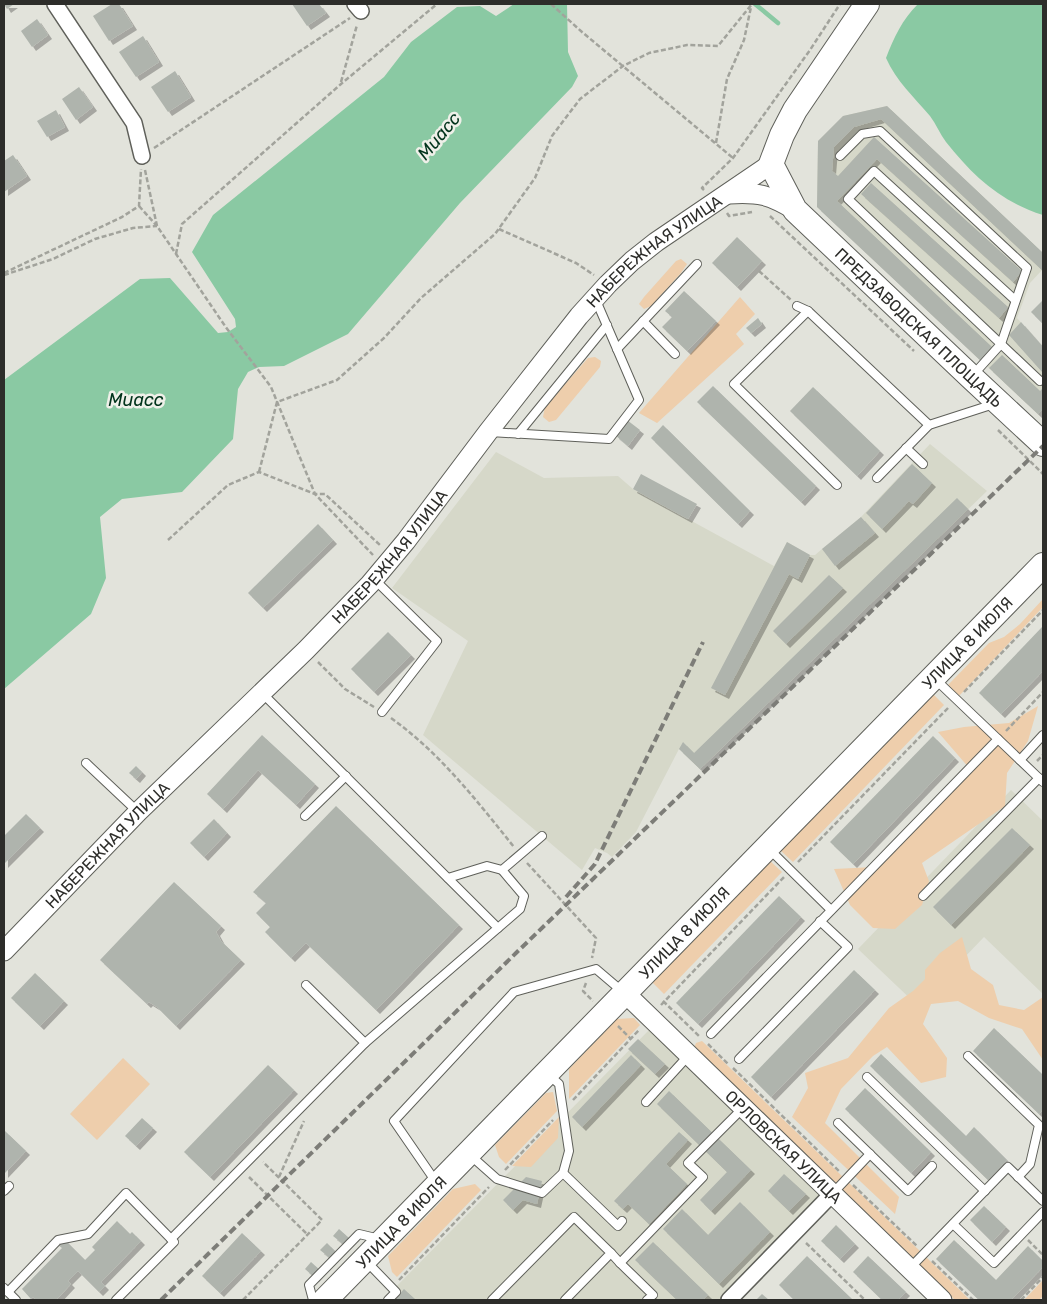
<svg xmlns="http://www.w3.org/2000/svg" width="1047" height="1304" viewBox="0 0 1047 1304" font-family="Rubik,sans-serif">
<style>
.built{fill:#d6d8c9}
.green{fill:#eeceac}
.water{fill:#8ac9a3}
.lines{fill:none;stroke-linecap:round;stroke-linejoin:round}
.stream{stroke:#8ac9a3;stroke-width:4.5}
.building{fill:#afb4ad;filter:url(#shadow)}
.service-casing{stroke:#5f605a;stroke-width:10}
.minor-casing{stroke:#5f605a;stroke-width:18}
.tertiary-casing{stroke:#5f605a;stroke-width:21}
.primary-casing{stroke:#5f605a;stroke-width:26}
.path{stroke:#a2a39c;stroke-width:2.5;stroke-dasharray:5 2.5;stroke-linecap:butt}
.service{stroke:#fff;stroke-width:8}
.minor{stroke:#fff;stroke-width:15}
.tertiary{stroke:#fff;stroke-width:19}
.primary{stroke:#fff;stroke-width:24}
.rail{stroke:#7d7d78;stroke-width:4;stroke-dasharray:8 4;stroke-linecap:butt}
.labels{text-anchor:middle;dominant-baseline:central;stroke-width:5;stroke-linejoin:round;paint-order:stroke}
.street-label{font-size:16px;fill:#2d2d2a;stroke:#eff0e9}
.water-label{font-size:18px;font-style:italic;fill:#00331b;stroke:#eff0e9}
</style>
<defs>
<filter id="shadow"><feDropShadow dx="4" dy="4" stdDeviation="0" flood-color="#0004"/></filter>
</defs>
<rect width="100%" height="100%" fill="#e2e3db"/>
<g class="built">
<polygon points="887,106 1043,253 1043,269 1030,283 1017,318 1043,347 1043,409 1038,414 817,207 818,141 843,116"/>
<polygon points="930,444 987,491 700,769 679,749 636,832 612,857 607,853 595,848 582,870 423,735 468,641 392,588 496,452 544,478 618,476 633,489 774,566 787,542 810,555 815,555 822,549 861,517"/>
<polygon points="1011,790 1043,821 1043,994 984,937 918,1006 858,949"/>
<polygon points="652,1027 825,1195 723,1300 383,1300"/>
</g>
<g class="green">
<polygon points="681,259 687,264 681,273 651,306 644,309 639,304 644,297 676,261"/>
<polygon points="740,297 755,314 736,334 744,344 657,423 639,413"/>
<polygon points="595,357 601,361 600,367 556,420 549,422 543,417 545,407 588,358"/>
<polygon points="1043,599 1043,607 959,696 948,685 989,643 1004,637 1020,624"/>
<polygon points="931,692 944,705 793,862 779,849"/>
<path d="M 1038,706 L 1028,741 L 1007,773 L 1005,806 L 922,863 L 929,881 L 922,905 L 895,929 L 873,928 L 850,905 L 834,869 L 874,867 C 904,831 933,798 970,769 L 938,732 L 964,727 L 1009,723 Z"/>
<polygon points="769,860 782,872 664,994 651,981"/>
<polygon points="962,937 971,969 993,985 999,1005 1024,1010 1043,997 1043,1060 1022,1029 989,1018 958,1001 931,1004 923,1024 947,1058 946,1077 921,1083 887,1047 873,1056 841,1089 825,1123 899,1197 895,1214 792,1117 808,1088 805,1073 848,1058 889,1008 913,991 925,979 925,970 940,953"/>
<polygon points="634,1018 640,1025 569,1099 569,1069 617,1019"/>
<polygon points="702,1041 844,1178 836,1186 694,1048 696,1043"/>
<polygon points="123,1058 150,1084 97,1140 70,1114"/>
<polygon points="553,1092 557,1111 506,1164 499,1157 495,1145 546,1093"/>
<polygon points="559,1117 558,1138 531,1167 512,1166"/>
<polygon points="847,1181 921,1252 913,1260 840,1189"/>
<polygon points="475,1184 481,1190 397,1277 392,1272 388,1256 453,1189"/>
<polygon points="925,1256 970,1300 955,1300 918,1264"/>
<polygon points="1043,1280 1043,1296 1039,1300 1024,1300"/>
</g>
<g class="water">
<polygon points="514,4 567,4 568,52 578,76 572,87 460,203 348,334 284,366 259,367 248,372 238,389 233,439 182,492 122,499 100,517 106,578 91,614 4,689 4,380 140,279 170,278 218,333 228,332 236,327 235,319 192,252 213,215 384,77 411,42 457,7 480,6 496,16"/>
<path d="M 918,4 L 1043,4 L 1043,215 C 1001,202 973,176 946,142 C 940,134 936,124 930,116 C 914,97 896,81 886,58 C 894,37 902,20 918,4 Z"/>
</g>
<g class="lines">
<polyline class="stream" points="755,4 778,23"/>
</g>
<g class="building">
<polygon points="4,4 14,4 7,9"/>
<polygon points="112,4 119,4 133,26 109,41 93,16"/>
<polygon points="292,4 319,4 326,13 307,26"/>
<polygon points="37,19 48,35 32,47 21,31"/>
<polygon points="143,36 159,62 136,77 119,52"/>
<polygon points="175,71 191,97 168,112 151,87"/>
<polygon points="79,87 93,107 76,120 62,99"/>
<polygon points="887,106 1043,253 1042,270 881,119 854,127 834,147 832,171 838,176 874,137 1022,271 1013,282 877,159 837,201 992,347 980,360 817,207 818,141 843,116"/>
<polygon points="56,110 65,127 47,137 37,121"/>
<polygon points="13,155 27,176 4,192 4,161"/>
<polygon points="871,183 1008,307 999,318 861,194"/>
<polygon points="737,237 762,261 737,287 712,263"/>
<polygon points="684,291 716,321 687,351 662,327 672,317 665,311"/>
<polygon points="1043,300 1043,324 1031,312"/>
<polygon points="758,318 762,324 751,333 746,328"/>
<polygon points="1021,322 1043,347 1043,373 1009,335"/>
<polygon points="1002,355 1040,391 1043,388 1043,409 1038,414 989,368"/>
<polygon points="713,386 816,486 801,502 697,402"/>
<polygon points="813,387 880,451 857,476 790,411"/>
<polygon points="627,420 640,430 628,446 615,435"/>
<polygon points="663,425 750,511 738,524 651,438"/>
<polygon points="912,464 932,483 913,504 909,501 882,529 866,513"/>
<polygon points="641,474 697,504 688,519 633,489"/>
<polygon points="957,498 968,509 700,769 679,749 683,742 694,753"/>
<polygon points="861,517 875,533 835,566 822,549"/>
<polygon points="318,524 333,540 263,608 248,593"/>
<polygon points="787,542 810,555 798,579 789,574 725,695 711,688"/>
<polygon points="829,575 843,588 786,644 773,631"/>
<polygon points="1043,626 1043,671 1001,714 979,693"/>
<polygon points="388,632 411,655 374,692 351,669"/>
<polygon points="262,735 315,784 296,805 258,770 223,809 207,794"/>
<polygon points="933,736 955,758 853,864 830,842"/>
<polygon points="136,766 142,772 136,779 129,773"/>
<polygon points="336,806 459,925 376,1010 306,943 291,958 265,932 270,927 256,913 266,903 253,892"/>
<polygon points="26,814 40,828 4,864 4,836"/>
<polygon points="214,819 227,833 204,857 190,843"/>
<polygon points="1012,828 1030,845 951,925 933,907"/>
<polygon points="174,882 221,926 216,932 221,941 241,960 176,1026 157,1007 149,1002 147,1004 100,960"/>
<polygon points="779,896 801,917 698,1024 676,1003"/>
<polygon points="854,970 875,990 771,1097 751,1077"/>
<polygon points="35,973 64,1001 40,1026 11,998"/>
<polygon points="994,1028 1043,1075 1043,1109 1039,1114 973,1051"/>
<polygon points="638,1039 665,1064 655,1074 628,1049"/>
<polygon points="881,1054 966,1136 974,1127 1007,1160 988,1180 870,1066"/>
<polygon points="631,1055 641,1065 582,1127 572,1117"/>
<polygon points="268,1065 294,1090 210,1177 184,1152"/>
<polygon points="865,1088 931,1152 911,1173 845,1109"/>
<polygon points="669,1091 751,1170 711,1211 700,1200 727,1172 657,1104"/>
<polygon points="142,1118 153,1128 136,1146 125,1136"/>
<polygon points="5,1131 26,1151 4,1174 4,1133"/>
<polygon points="679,1132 688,1140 666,1164 687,1184 649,1224 628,1204 623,1209 614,1201"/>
<polygon points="784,1174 806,1194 789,1211 768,1191"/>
<polygon points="526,1177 542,1181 537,1204 523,1200 513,1210 503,1200"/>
<polygon points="740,1202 770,1232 719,1284 663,1229 682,1209 708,1235"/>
<polygon points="984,1206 1006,1227 992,1242 970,1220"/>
<polygon points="117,1221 130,1234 132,1232 141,1241 101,1282 105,1286 99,1292 78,1271 68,1281 71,1284 56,1300 36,1300 33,1297 31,1299 22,1289 62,1248 58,1245 64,1239 85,1260 95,1250 92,1247"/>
<polygon points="836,1225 855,1244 840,1259 821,1241"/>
<polygon points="339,1229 349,1238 343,1244 333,1236"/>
<polygon points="242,1233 261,1251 220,1293 202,1276"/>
<polygon points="954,1240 996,1280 1028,1246 1043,1261 1043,1267 1011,1300 979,1300 936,1259"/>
<polygon points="653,1242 708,1295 703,1300 677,1300 635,1260"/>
<polygon points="327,1243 336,1252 330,1258 320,1250"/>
<polygon points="807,1256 853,1300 794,1300 779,1285"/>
<polygon points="868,1256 906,1292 898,1300 882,1300 853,1272"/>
<polygon points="311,1262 321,1271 315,1278 305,1269"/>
<polygon points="404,1289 416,1300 394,1300"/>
<polygon points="762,1294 769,1300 756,1300"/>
</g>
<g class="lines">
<defs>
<g id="service">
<polyline points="840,156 862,134 880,131 1027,268 1001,344 973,375"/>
<polyline points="1015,300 874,171 848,199 1040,381"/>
<polyline points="797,306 808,311"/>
<polyline points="643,321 675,354"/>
<polyline points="617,349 697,264"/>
<polyline points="490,432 609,439 639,400 595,298"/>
<polyline points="518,434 607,325"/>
<polyline points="906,448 923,464"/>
<polyline points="877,478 929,425 994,404"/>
<polyline points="837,485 734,384 808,311 929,425"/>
<polyline points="374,579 437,641 382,712"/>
<polyline points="934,678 1043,782"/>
<polyline points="261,692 498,928 365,1043"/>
<polyline points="1020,760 1043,735"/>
<polyline points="86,763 138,812"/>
<polyline points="305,816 346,776"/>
<polyline points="769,849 831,910"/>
<polyline points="448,878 487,866 502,870 542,836"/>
<polyline points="923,896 1039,778"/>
<polyline points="498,928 520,909 524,896 502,870"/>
<polyline points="711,1034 998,739"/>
<polyline points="968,1056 1039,1125 1030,1164 1018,1177"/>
<polyline points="739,1059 848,947 820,921"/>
<polyline points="867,1077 985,1191"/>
<polyline points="646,1102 689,1055"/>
<polyline points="838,1123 908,1191 932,1166"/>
<polyline points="470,1155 497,1179 542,1193 563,1173 569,1151 559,1084 549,1075"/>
<polyline points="563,1173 618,1226 622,1221"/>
<polyline points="436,1182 394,1121 514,992 596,969 623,992"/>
<polyline points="4,1191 9,1186"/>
<polyline points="832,1194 870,1154"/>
<polyline points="953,1224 994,1263 1043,1212"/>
<polyline points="171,1239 365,1043 306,985"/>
<polyline points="611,1253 620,1263 703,1177 688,1163 743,1108"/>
<polyline points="366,1261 396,1292 388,1300"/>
<polyline points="620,1263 653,1295 647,1300"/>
<polyline points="909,1269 1008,1167 1043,1201"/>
<polyline points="4,1288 16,1300"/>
<polyline points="8,1292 58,1240 88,1234 126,1193 174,1242 116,1300"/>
<polyline points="313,1300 309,1285 359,1234 380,1239"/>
<polyline points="492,1300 574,1217 611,1253 565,1300"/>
</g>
<g id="minor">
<polyline points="55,4 134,123 142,156"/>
<polyline points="355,4 361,11"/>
<polyline points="729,1300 832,1194"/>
</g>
<g id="tertiary">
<path d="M 729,194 C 759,192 770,195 795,210"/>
<path id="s1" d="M 4,951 L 138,812 L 306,650 L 370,584 L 406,541 L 488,432 L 579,316 L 608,284 L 632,261 L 656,242 L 771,164"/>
<path id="s2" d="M 625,993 L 942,1300"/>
</g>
<g id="primary">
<path id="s3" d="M 867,4 L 795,110 L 782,135 L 771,164 L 795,210 L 971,377 L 1043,444"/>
<path id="s4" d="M 325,1300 L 1043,565"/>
</g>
</defs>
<use href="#service" class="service-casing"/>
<use href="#minor" class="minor-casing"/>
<use href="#tertiary" class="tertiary-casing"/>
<use href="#primary" class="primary-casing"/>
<g class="path">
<polyline points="551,4 582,32 733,158"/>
<polyline points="341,82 357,25"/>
<polyline points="716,143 727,79 744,40 751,7"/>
<polyline points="154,148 350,18"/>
<polyline points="145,170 157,226 225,326 271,387 315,494 373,555"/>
<polyline points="704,190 702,188 733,158 810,50 840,4"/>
<polyline points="139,206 156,225"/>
<polyline points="727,213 729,216 752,212"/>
<polyline points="770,216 914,351"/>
<polyline points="499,229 576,263 594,275"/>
<polyline points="176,254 182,224 341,84 437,4"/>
<polyline points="759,271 791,300"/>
<polyline points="4,273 122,217 139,206 141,169"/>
<polyline points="4,275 53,259 95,239 133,228 157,226"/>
<polyline points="998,430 1043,474"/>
<polyline points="259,472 277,402 337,380 384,338 421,298 495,234 535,178 552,136 580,99 623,66 649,53 687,45 718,46 752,4"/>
<polyline points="168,540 228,485 259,472 315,494 325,494 381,546"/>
<polyline points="318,662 345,689 374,707"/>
<polyline points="964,692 1043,610"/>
<path d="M 391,718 C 440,753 477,801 514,847"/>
<polyline points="1006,731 1043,692"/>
<polyline points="1037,761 1043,755"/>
<polyline points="798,862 949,707"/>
<polyline points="527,863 596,938 592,958"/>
<polyline points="586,983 583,991 593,1001"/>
<polyline points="663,1001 700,1037"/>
<polyline points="661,1005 784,877"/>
<polyline points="618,1026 631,1039"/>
<polyline points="708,1044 729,1065"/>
<polyline points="733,1068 839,1171"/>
<polyline points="573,1100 639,1030"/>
<polyline points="505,1170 553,1120"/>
<polyline points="249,1177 307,1234"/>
<polyline points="279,1177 304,1121"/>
<polyline points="853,1185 918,1247"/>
<polyline points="1028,1240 1043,1255"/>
<polyline points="806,1243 865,1300"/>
<polyline points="932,1261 973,1300"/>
<polyline points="399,1280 489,1187"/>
<polyline points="243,1300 322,1220 263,1162"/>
<polyline points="1021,1300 1043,1277"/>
</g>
<use href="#service" class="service"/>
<use href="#minor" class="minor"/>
<use href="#tertiary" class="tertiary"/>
<use href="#primary" class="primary"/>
<g class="rail">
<polyline points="566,897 595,864 703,642"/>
<polyline points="161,1300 516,953 1043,446"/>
</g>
</g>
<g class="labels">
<g class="street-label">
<text stroke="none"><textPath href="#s1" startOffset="958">НАБЕРЕЖНАЯ УЛИЦА</textPath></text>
<text stroke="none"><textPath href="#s3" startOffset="410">ПРЕДЗАВОДСКАЯ ПЛОЩАДЬ</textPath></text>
<text stroke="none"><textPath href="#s1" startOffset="552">НАБЕРЕЖНАЯ УЛИЦА</textPath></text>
<text stroke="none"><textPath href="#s4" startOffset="919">УЛИЦА 8 ИЮЛЯ</textPath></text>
<text stroke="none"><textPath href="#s1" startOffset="148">НАБЕРЕЖНАЯ УЛИЦА</textPath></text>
<text stroke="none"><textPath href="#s4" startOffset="514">УЛИЦА 8 ИЮЛЯ</textPath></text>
<text stroke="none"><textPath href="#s2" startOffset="221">ОРЛОВСКАЯ УЛИЦА</textPath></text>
<text stroke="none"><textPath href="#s4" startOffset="109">УЛИЦА 8 ИЮЛЯ</textPath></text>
</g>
<g class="water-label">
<text transform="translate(439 136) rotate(-50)">Миасс</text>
<text x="136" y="400">Миасс</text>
</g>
</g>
<rect width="1047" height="1304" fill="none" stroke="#2d2d2a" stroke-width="10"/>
</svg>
